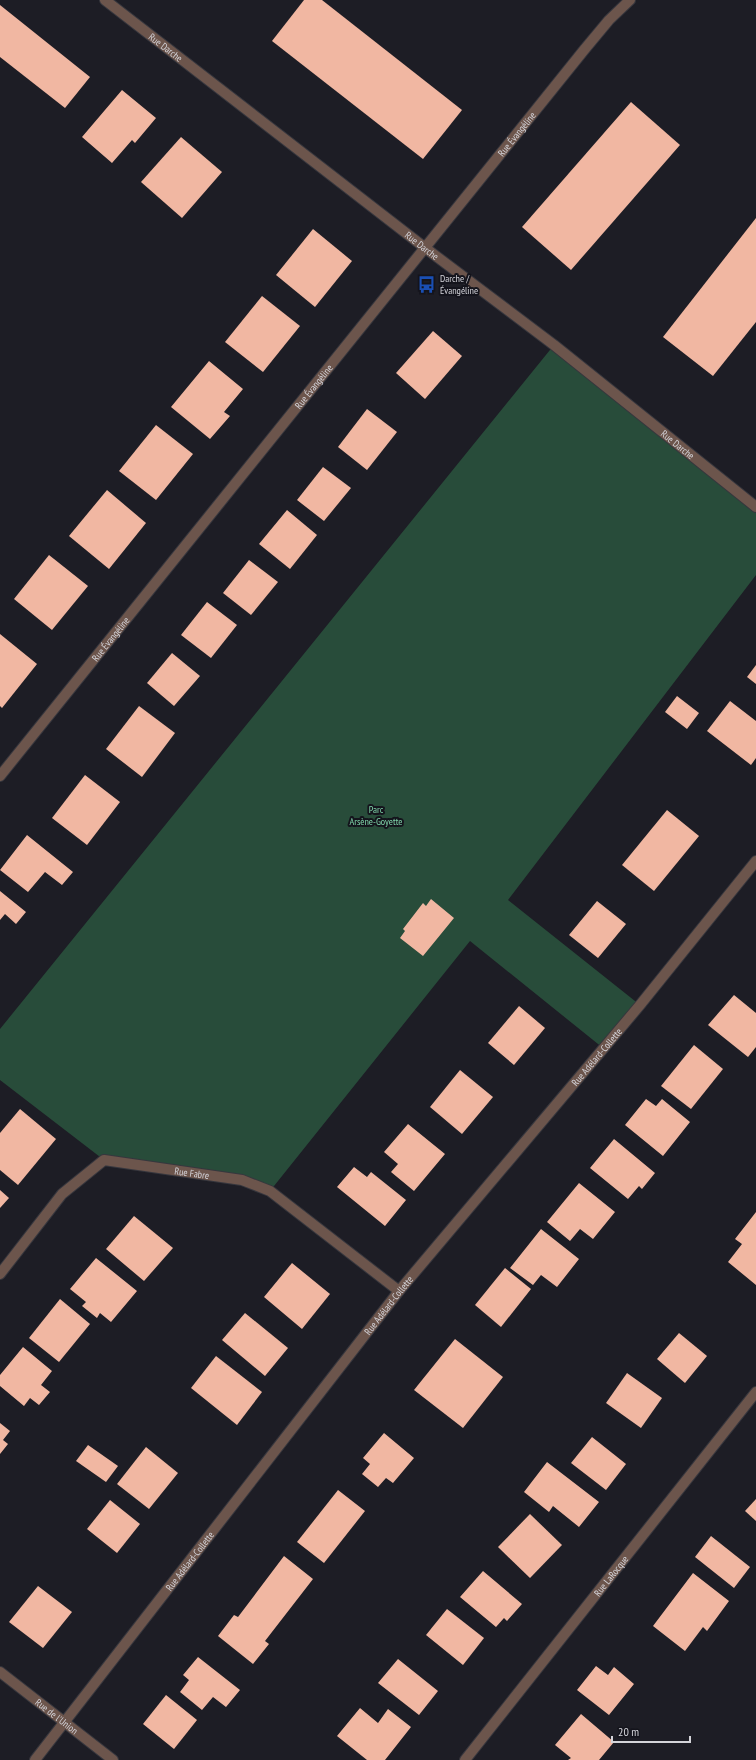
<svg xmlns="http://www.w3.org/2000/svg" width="756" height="1760" viewBox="0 0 756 1760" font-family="'PT Sans Narrow',sans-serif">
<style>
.green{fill:#284c3a}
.building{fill:#f1b7a2}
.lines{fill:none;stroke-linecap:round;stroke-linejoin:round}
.minor-casing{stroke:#37373e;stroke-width:12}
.minor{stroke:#6c554c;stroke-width:10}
.labels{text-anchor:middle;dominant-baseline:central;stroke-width:4;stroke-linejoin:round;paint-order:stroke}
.street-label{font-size:10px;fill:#d4d4da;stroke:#14141c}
.poi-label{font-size:10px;fill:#d4d4da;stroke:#14141c;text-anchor:start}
.park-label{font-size:10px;fill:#80d6ab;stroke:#14141c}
</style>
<rect width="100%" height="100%" fill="#1d1d25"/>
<polygon class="green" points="554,345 756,507 756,575 508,900 640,1005 603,1048 470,941 270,1191 242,1180 104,1160 0,1080 0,1029"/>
<g class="building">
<polygon points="304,0 322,0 462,110 423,159 272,41"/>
<polygon points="0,5 90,77 65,108 0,57"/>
<polygon points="122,90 156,118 135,143 132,140 112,163 82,137"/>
<polygon points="631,102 680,145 571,270 522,227"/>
<polygon points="181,137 222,172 182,218 141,182"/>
<polygon points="756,218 756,322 713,376 663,337"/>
<polygon points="313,229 352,261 315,307 276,275"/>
<polygon points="262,296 300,326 263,372 225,342"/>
<polygon points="433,331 462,356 425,399 396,373"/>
<polygon points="209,361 243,389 224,412 230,416 210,439 171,407"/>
<polygon points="367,409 397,432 367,470 338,447"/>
<polygon points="156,425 193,454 156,500 119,471"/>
<polygon points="323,467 351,488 324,521 297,500"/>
<polygon points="107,490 146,523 109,569 69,536"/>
<polygon points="287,510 317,535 290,569 259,544"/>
<polygon points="49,555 88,586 52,630 14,599"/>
<polygon points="249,560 278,582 251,615 223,593"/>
<polygon points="207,602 237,625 211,658 181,635"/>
<polygon points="0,634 37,664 2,708 0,706"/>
<polygon points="172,653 200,676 174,706 147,683"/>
<polygon points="756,665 756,684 747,677"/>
<polygon points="677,696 699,713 687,729 665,712"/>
<polygon points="730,701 756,721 756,758 751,765 707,731"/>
<polygon points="139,706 175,733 142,777 106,749"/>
<polygon points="85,775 120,802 87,845 52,818"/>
<polygon points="667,810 699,836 654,891 622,865"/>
<polygon points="27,835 73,872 62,885 45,872 28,892 0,870"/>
<polygon points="0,891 26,912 16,924 5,914 0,920"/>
<polygon points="431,899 454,918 423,956 400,938 405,931 403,929 423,903 426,906"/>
<polygon points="597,901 626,924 598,958 569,935"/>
<polygon points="734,995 756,1013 756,1047 748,1057 708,1025"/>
<polygon points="519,1006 545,1028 514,1065 488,1043"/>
<polygon points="694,1045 723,1069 691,1109 661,1086"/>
<polygon points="460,1070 493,1097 462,1134 430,1107"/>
<polygon points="646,1099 656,1106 662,1099 690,1122 663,1156 625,1125"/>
<polygon points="20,1109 56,1139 18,1185 0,1170 0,1133"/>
<polygon points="408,1124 445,1154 414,1191 391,1172 398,1164 384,1152"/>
<polygon points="614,1139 655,1173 642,1189 639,1186 628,1199 590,1168"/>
<polygon points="354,1167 367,1177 371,1172 406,1200 385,1226 337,1187"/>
<polygon points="579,1183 615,1212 593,1239 580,1229 570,1241 547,1222"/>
<polygon points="0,1190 9,1198 0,1208"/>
<polygon points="756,1212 756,1285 728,1262 742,1244 735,1239"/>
<polygon points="134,1216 173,1248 144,1281 106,1249"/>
<polygon points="541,1229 579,1259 557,1287 541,1275 533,1285 510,1268"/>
<polygon points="96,1258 137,1291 111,1322 100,1313 97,1318 82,1306 86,1302 70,1289"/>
<polygon points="292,1263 330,1294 302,1329 264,1297"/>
<polygon points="505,1268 531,1289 501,1327 475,1305"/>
<polygon points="60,1299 90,1324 59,1362 29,1338"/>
<polygon points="245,1313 288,1348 265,1376 222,1340"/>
<polygon points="679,1333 707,1356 685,1383 657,1359"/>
<polygon points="455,1339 503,1377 463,1428 414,1390"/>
<polygon points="23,1347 52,1371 41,1385 50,1392 39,1405 30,1398 24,1406 0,1386 0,1375"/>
<polygon points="216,1356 262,1392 237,1425 191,1388"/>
<polygon points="627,1373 662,1398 641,1428 606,1403"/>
<polygon points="0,1423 10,1431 3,1440 8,1444 0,1454"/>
<polygon points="384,1433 414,1458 393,1483 386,1478 378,1487 362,1474 370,1464 363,1458"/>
<polygon points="592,1437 626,1464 606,1490 571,1463"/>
<polygon points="88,1445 118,1466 106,1482 76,1461"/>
<polygon points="146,1447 178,1473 149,1509 117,1484"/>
<polygon points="547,1462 599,1502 579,1527 553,1506 549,1512 524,1492"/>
<polygon points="338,1490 365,1511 324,1563 297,1542"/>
<polygon points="756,1499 756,1521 745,1511"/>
<polygon points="110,1500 140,1524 117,1553 87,1529"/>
<polygon points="530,1514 562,1545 530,1578 498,1547"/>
<polygon points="711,1536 750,1567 734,1588 695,1557"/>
<polygon points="284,1556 313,1579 265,1641 269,1644 253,1664 218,1636 234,1615 238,1617"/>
<polygon points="483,1571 522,1604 507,1621 504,1618 496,1627 460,1597"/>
<polygon points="693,1573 729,1601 707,1631 703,1627 685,1651 653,1626"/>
<polygon points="38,1586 72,1612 43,1648 9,1622"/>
<polygon points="447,1609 484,1638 463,1665 426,1635"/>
<polygon points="198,1657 240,1690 226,1707 213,1697 202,1710 180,1692 189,1680 183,1675"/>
<polygon points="398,1659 438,1691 419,1715 378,1683"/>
<polygon points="596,1666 608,1675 614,1667 634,1684 609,1715 577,1690"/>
<polygon points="166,1695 197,1720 174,1749 143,1724"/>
<polygon points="360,1708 378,1723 388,1709 411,1727 385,1760 367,1760 337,1736"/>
<polygon points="581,1714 614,1742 599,1760 568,1760 571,1758 555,1745"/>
</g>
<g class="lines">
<defs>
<g id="minor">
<path id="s1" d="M 105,0 L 424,247 L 554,345 L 756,507"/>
<path id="s2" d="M 0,776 L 584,50 L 609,20 L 630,0"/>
<path id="s3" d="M 0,1274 L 62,1194 L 104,1160 L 242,1180 L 270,1191 L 399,1291"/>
<path id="s4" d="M 0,1672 L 113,1760"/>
<path id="s5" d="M 35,1760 L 399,1291 L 640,1005 L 756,861"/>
<path id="s6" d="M 465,1760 L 756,1392"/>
</g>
</defs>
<use href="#minor" class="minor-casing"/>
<use href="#minor" class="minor"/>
</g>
<defs>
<symbol id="bus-bare" viewBox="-9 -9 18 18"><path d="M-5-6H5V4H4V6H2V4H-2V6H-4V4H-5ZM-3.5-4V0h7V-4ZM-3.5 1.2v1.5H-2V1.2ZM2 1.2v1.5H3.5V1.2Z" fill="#1a4fb4" stroke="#14141c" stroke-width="2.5" paint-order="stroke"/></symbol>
</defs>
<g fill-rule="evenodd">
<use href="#bus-bare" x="414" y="272" width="25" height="25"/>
</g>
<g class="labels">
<g class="street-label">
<text stroke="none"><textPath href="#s1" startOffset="77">Rue Darche</textPath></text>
<text stroke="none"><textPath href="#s2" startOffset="824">Rue Évangéline</textPath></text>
<text stroke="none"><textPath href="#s1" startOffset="401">Rue Darche</textPath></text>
<text stroke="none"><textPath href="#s2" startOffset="500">Rue Évangéline</textPath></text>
<text stroke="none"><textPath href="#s1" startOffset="725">Rue Darche</textPath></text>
<text stroke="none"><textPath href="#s2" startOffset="176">Rue Évangéline</textPath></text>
<text stroke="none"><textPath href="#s5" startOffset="900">Rue Adélard-Collette</textPath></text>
<text stroke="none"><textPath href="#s3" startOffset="244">Rue Fabre</textPath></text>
<text stroke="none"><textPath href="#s5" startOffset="576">Rue Adélard-Collette</textPath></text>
<text stroke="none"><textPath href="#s5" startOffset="252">Rue Adélard-Collette</textPath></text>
<text stroke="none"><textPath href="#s6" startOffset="235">Rue LaRocque</textPath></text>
<text stroke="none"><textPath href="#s4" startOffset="72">Rue de l'Union</textPath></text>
</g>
<g class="poi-label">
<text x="440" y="278">Darche /<tspan x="440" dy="12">Évangéline</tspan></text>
</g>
<g class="park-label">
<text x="376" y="809">Parc<tspan x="376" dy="12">Arsène-Goyette</tspan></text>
</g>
</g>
<path d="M612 1736v6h78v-6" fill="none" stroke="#d4d4da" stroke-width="2"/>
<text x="618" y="1736" font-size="12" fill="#d4d4da" stroke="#14141c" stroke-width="3" paint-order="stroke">20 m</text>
</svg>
